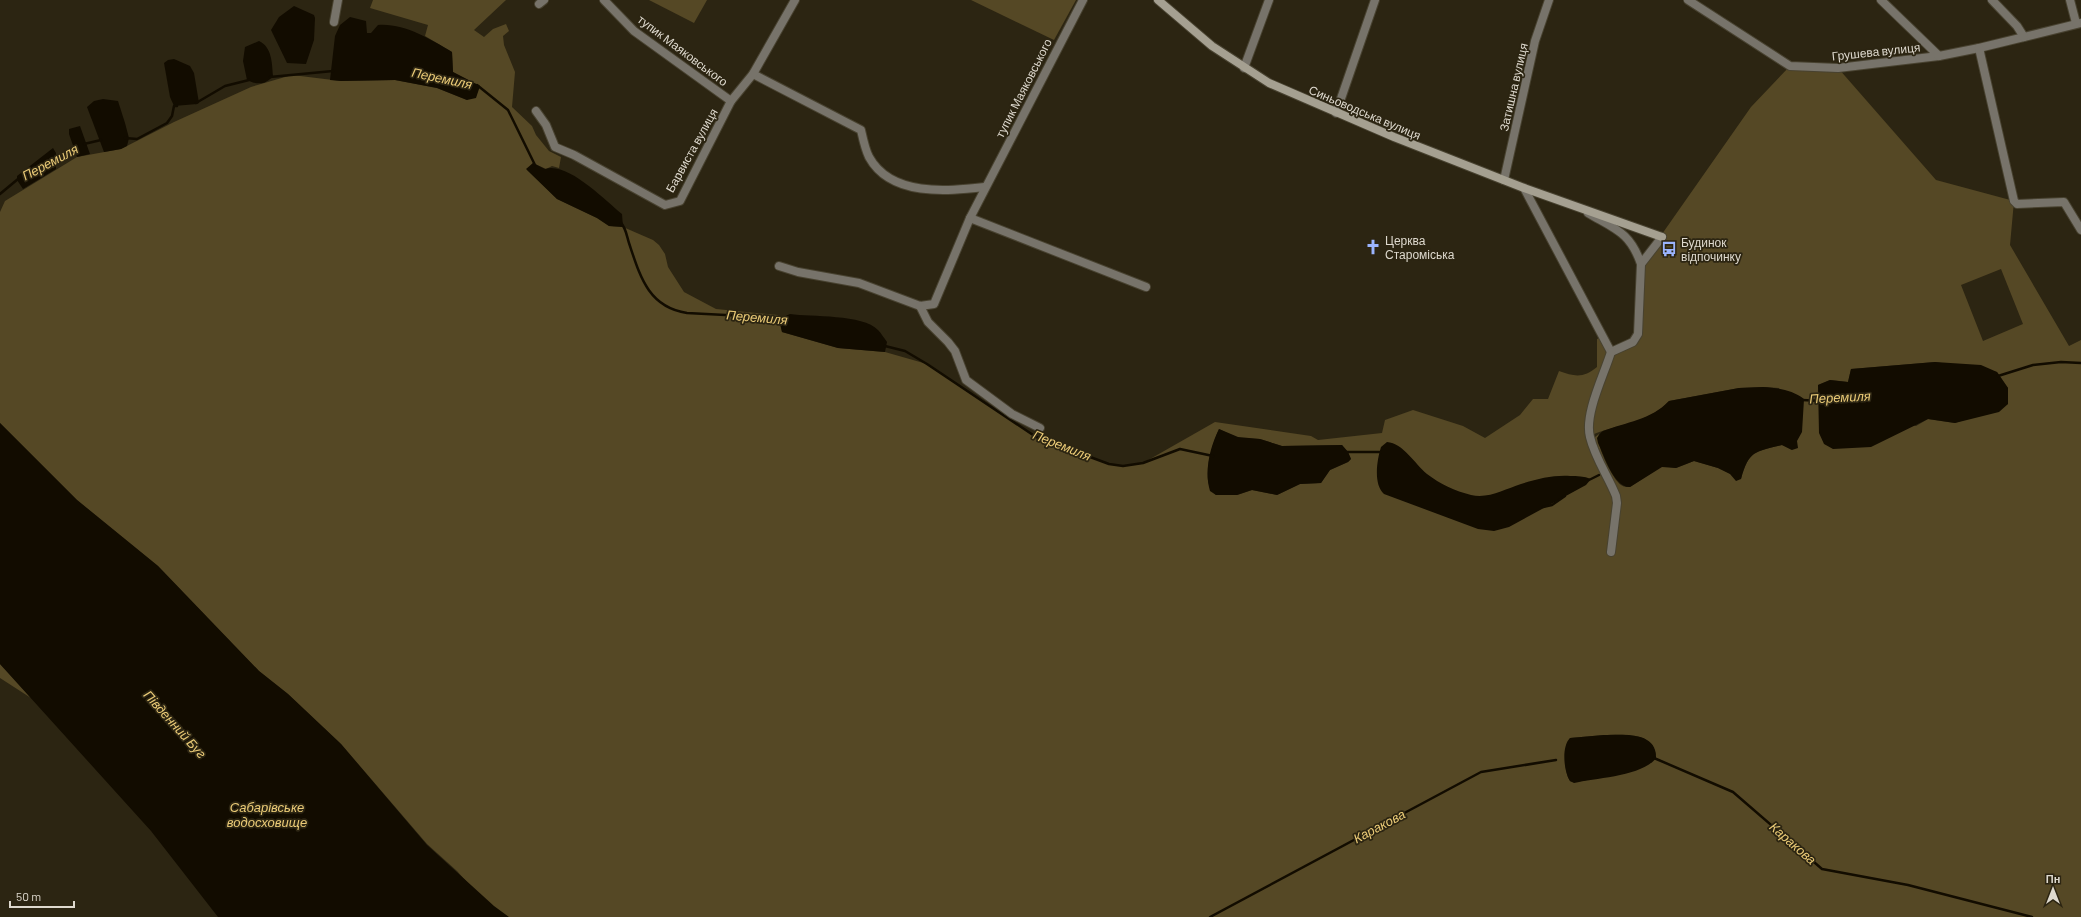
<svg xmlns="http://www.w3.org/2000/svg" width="2081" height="917" viewBox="0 0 2081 917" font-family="Barlow,sans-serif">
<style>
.green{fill:#554825;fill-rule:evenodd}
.water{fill:#120c00}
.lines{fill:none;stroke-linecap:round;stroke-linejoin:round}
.stream{stroke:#120c00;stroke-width:2.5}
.street-casing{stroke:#484230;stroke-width:10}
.secondary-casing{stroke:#484230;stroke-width:10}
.street{stroke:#77736a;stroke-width:8}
.secondary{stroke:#a5a091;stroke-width:8}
.labels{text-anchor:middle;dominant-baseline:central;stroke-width:3.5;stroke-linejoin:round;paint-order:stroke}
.street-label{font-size:12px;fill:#ded9ce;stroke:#2c2512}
.poi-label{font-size:12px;fill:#ded9ce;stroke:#2c2512;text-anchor:start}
.water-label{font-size:13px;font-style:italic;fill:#ebcb77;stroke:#2c2512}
</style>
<rect width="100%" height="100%" fill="#2c2512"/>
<g class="green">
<path d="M 373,0 L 506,0 L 474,30 L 484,37 L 493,29 L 506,24 L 509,31 L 503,36 L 504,45 L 515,72 L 512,107 L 532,126 L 536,135 L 549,151 L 561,157 L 559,168 L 552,166 L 546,169 L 533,163 L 527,170 L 557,199 L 597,218 L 609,226 L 623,227 L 653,240 L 659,245 L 665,254 L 668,267 L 684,292 L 716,309 L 778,315 L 782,332 L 838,348 L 885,352 L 927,364 L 1036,437 L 1109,464 L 1123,466 L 1143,463 L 1215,422 L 1311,436 L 1318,440 L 1382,433 L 1385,420 L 1413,410 L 1463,426 L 1485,438 L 1520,415 L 1533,399 L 1548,399 L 1559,371 C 1575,377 1584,378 1597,367 L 1597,339 L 1603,336 L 1611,352 L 1633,342 L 1641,264 L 1751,107 L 1790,66 L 1838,68 L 1936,180 L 2014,201 L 2010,245 L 2069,346 L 2081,340 L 2081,917 L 498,917 L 457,871 L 427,844 L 341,744 L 288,694 L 259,671 L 158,566 L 77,500 L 0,423 L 0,212 L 5,201 L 77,157 L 121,149 L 174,122 L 251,87 L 292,75 L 341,81 L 395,80 L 437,88 L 467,100 L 480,86 L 453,72 L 452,52 L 425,36 L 428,25 L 370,8 ZM 2001,269 L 2023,324 L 1983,341 L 1961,285 ZM 1935,362 L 1997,372 L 2008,388 L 2008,404 L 1955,423 L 1928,419 L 1916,426 L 1819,401 L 1818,385 L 1830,380 L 1848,382 L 1851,369 ZM 1763,387 L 1779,388 L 1792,450 L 1782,445 C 1755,452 1749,450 1741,479 L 1718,468 L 1694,461 L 1676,468 L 1662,466 L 1630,487 C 1626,487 1624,487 1621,485 C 1612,479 1595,443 1599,434 L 1595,437 L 1593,445 L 1589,436 C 1616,424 1648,424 1669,401 L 1739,388 ZM 1219,429 L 1238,438 L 1260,439 L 1282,446 L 1342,445 L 1348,452 L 1351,459 L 1348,462 L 1330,470 L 1321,483 L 1300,484 L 1277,495 L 1252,490 L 1237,495 L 1216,495 C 1214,493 1210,489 1209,485 C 1204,471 1213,442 1219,429 ZM 1604,735 C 1623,735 1652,731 1656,755 C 1643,760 1580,787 1570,781 C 1563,770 1564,750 1570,738 Z"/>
<polygon points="649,0 707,0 694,23"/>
<polygon points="971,0 1076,0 1054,40"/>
<polygon points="0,664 31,698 0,678"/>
</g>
<g class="water">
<polygon points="294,6 314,15 315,18 314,40 306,64 287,63 271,30 279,17"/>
<path d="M 350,17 L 366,21 L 367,33 L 371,33 L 378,25 C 404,23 430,39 452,52 L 453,72 L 480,86 L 476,98 L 467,100 L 437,88 L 395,80 L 341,81 L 330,80 L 335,36 L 340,25 Z"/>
<path d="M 259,41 C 272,47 272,63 273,76 C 266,85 257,85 247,80 L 243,61 L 245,47 Z"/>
<polygon points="174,59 190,66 194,73 199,103 197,104 174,106 170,97 164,63 168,60"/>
<polygon points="103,99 118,101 125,123 129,138 127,146 121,149 104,152 87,107 94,101"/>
<polygon points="80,126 90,154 77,157 69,134 69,129"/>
<polygon points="53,148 56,153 56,169 23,189 17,180 17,176"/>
<path d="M 533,163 L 545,169 C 567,161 605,200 622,214 L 623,227 L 609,226 L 597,218 L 557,199 L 526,169 Z"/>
<path d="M 790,314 C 811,317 863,314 878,330 C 881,333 884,338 887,342 L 885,352 L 838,348 L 782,332 L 779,319 Z"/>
<polygon points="1935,362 1981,365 1997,372 2008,388 2008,404 1999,412 1955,423 1928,419 1871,447 1833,449 1824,444 1819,433 1818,385 1830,380 1848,382 1851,369"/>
<path d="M 1763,387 C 1778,388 1792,390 1804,399 L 1802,432 L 1797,441 L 1798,448 L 1792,450 L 1782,445 C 1755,452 1749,450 1741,479 L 1736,481 L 1730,474 L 1718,468 L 1694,461 L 1676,468 L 1662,467 L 1630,487 C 1614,488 1604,455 1598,443 L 1597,438 C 1599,435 1600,433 1603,431 C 1626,422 1651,420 1669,401 L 1739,388 Z"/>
<polygon points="0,423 77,500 158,566 259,671 288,694 341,744 427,845 494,906 509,917 218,917 151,831 0,664"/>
<path d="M 1219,429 L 1238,437 L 1260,439 L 1282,446 L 1342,445 L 1348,452 L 1351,459 L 1348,462 L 1330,470 L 1321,483 L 1300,484 L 1277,495 L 1252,490 L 1237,495 L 1216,495 L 1210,491 C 1204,471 1210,447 1219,429 Z"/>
<path d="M 1387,442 C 1403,443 1415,464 1427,474 C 1440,484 1455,491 1471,495 C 1489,499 1505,489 1521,484 C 1537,479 1553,475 1570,476 C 1577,476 1584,476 1591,479 L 1586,485 L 1509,527 L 1494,531 L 1478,529 L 1384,494 C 1373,484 1377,460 1381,447 Z"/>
<path d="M 1604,735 C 1623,735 1657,731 1656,758 C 1643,776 1596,778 1574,783 L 1570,781 C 1564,772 1561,747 1570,738 Z"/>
</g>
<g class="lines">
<g class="stream">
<polyline points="270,77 333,71"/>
<polyline points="477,85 508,110 535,165"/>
<polyline points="196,103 225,86 249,80"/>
<polyline points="125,138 137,139 167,123 172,116 174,106 177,106"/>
<polyline points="84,144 101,140"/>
<polyline points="54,160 75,146"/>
<polyline points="0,194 18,179"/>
<path d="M 621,223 C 626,228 627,237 629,243 C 640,276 648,307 687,313 L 786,318"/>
<polyline points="885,346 905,351 927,364 1036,437 1109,464 1123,466 1143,463 1180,449 1213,456"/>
<polyline points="1998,376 2033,365 2061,362 2081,363"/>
<polyline points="1802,400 1822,401"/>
<polyline points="1347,452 1381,452"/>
<polyline points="1589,480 1599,475"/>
<polyline points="1543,507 1552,505 1565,496"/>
<polyline points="1654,758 1733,792 1822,869 1908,885 2032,917"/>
<polyline points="1210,917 1481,772 1556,760"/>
</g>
<defs>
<g id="street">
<polyline points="604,0 634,31 731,101"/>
<polyline points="1688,0 1790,66 1838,68 1939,56 1979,48 2081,23"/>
<polyline points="1881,0 1939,56"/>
<polyline points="1992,0 2017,26 2024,37"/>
<polyline points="2070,0 2076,23"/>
<polyline points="539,4 544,0"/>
<polyline points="334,22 338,0"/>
<polyline points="1979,48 2014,201 2017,204 2064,202 2081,230"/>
<polyline points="1244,68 1269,0"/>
<path d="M 753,74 L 861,130 C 863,139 865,149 869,157 C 891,197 947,191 985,187"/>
<polyline points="536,111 546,125 555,147 574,155 665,205 680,201 731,101 753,74 795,0"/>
<polyline points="1336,113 1375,0"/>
<polyline points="1504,180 1535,41 1549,0"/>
<polyline points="1524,188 1611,352 1633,342 1638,334 1641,264"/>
<path d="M 1588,213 C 1615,229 1630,232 1641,264 L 1662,237"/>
<polyline points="970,218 1146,287"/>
<polyline points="779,266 798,272 859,283 920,306 934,304 970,218 1083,0"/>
<polyline points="920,306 928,322 948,342 955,351 966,380 1012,414 1040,428"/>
<path d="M 1611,352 C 1604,375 1584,414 1590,437 C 1595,458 1608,476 1616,496 L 1617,503 L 1611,552"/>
</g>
<polyline id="secondary" points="1158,0 1212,46 1269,83 1394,137 1524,188 1662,237"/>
</defs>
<use href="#street" class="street-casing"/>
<use href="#secondary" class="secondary-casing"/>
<use href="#street" class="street"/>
<use href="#secondary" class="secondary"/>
</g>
<defs>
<symbol id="church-bare" viewBox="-9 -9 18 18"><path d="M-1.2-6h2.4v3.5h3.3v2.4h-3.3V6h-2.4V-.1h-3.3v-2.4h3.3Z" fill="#9bb4fd" stroke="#2c2512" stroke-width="2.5" paint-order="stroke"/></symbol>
<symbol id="bus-bare" viewBox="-9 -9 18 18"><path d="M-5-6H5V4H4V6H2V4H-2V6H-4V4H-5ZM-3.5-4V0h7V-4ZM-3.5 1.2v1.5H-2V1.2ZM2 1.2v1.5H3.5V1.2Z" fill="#9bb4fd" stroke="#2c2512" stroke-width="2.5" paint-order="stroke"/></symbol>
</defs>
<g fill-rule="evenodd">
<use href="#church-bare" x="1362" y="236" width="22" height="22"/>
<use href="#bus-bare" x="1658" y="238" width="22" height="22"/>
</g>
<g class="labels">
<g class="street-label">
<text transform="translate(683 50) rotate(37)">тупик Маяковського</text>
<text transform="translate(1876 51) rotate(-6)">Грушева вулиця</text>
<text transform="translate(1513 87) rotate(-77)">Затишна вулиця</text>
<text transform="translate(1023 88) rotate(-63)">тупик Маяковського</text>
<text transform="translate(1365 112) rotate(23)">Синьоводська вулиця</text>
<text transform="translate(691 150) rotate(-61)">Барвиста вулиця</text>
</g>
<g class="poi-label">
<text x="1385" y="240">Церква<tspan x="1385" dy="14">Староміська</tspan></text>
<text x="1681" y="242">Будинок<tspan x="1681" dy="14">відпочинку</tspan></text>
</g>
<g class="water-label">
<text transform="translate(442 78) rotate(12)">Перемиля</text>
<text transform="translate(50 162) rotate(-28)">Перемиля</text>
<text transform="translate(757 317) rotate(5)">Перемиля</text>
<text transform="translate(1840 397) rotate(-3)">Перемиля</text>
<text transform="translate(1062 445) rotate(22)">Перемиля</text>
<text transform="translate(175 724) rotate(48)">Південний Буг</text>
<text x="267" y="807">Сабарівське<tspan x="267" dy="15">водосховище</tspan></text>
<text transform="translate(1379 826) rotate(-28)">Каракова</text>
<text transform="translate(1793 843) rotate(41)">Каракова</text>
</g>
</g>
<g transform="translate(2053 889)" stroke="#2c2512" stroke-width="3" paint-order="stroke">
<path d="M0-3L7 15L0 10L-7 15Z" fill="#ded9ce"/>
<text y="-6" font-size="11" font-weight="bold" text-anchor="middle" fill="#ded9ce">Пн</text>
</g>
<path d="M10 901v6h64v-6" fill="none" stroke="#ded9ce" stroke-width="2"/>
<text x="16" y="901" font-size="12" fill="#ded9ce" stroke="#2c2512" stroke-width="3" paint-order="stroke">50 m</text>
</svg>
